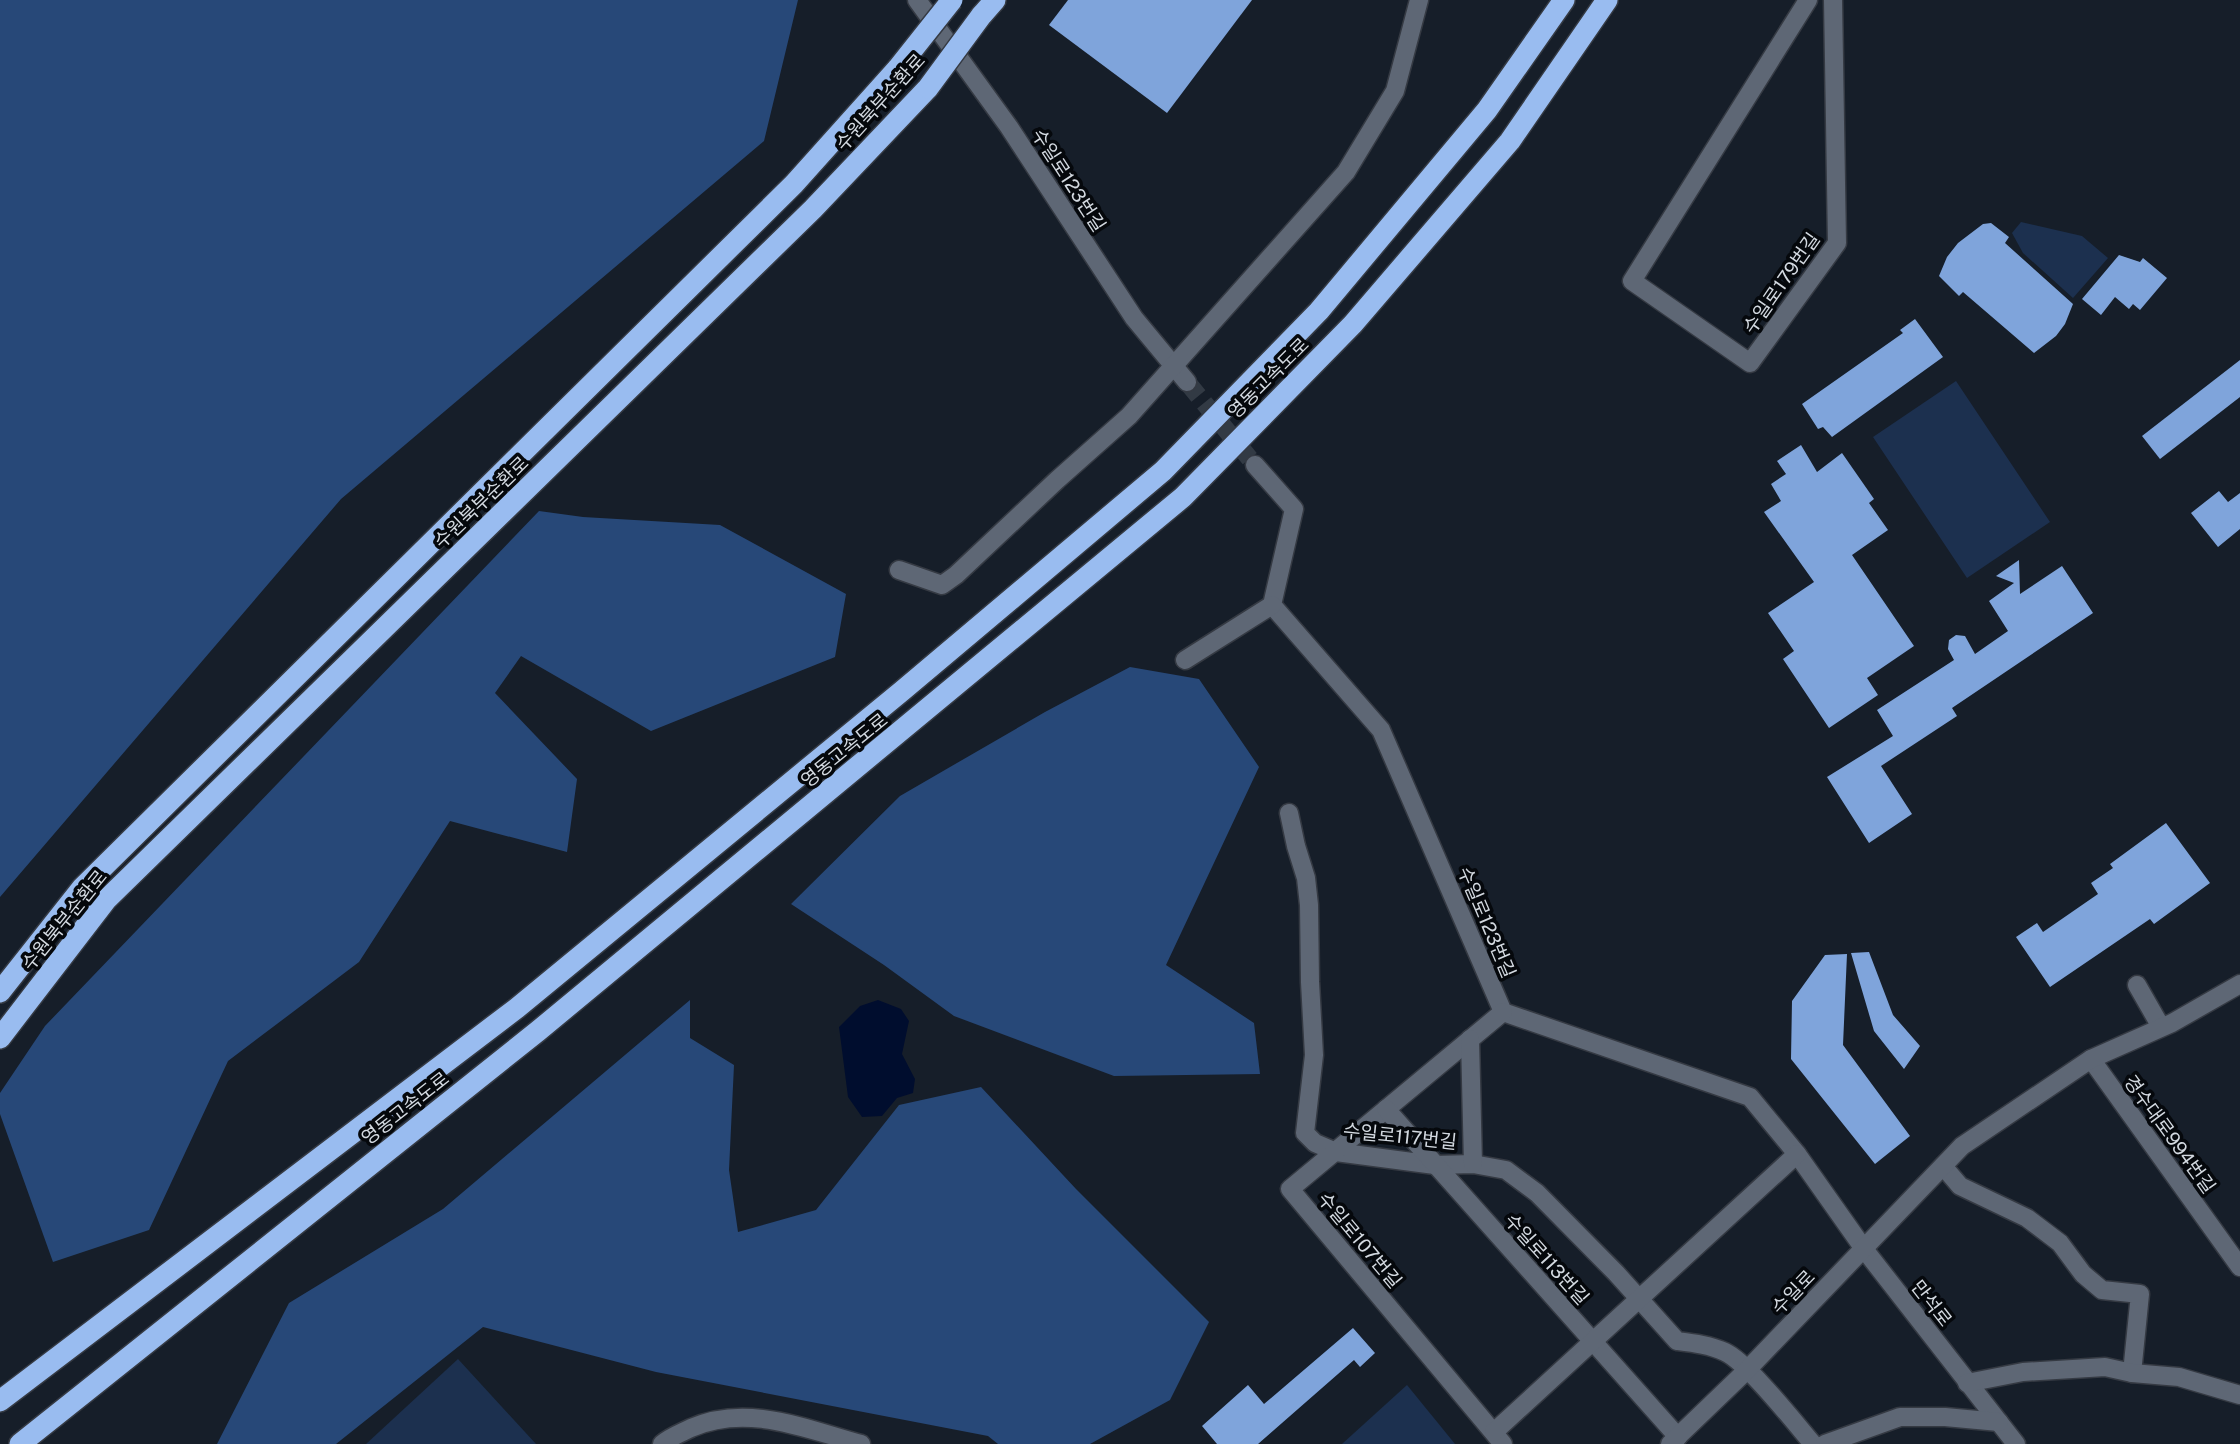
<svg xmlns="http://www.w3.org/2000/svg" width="2240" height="1444" viewBox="0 0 2240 1444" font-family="'Public Sans','Noto Sans KR',sans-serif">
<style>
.green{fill:#1c304f}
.forest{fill:#274878}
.water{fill:#000d2e}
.building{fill:#7fa4db}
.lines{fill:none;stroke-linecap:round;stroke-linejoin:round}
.minor-tunnel{stroke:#323a44;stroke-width:18;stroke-dasharray:18 9;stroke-linecap:butt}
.minor-casing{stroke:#353a43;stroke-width:21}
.highway-casing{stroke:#353a43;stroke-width:24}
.minor{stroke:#5e6775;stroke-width:18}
.highway{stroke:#99bcf0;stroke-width:21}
.highway-bridge-casing{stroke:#353a43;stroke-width:24;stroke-linecap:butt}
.highway-bridge{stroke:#99bcf0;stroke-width:21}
.labels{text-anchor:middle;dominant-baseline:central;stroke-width:7;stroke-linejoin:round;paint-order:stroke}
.street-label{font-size:19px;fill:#d3d9e0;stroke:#05080c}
</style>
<rect width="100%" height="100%" fill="#161e29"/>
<g class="green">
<polygon points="2021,222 2082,236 2108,258 2073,298 2023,253 2012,233"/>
<polygon points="1956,381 2050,522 1967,578 1873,437"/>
<polygon points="458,1359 536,1444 366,1444"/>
<polygon points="1407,1385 1455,1444 1342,1444"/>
</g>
<g class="forest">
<polygon points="0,0 798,0 764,141 341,499 0,897"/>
<polygon points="539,511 583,517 720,525 846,594 835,657 651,731 521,656 495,693 577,779 567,852 450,821 359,962 228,1061 149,1230 53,1262 0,1114 0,1093 45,1026"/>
<polygon points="1130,667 1199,679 1259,767 1166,965 1254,1023 1260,1074 1114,1076 954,1016 884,965 791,904 900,796 1045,712"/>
<polygon points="690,1000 690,1038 734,1065 729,1170 738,1232 816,1210 899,1105 981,1087 1076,1189 1209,1322 1170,1400 1090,1444 998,1444 988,1436 656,1372 483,1327 336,1444 217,1444 289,1303 443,1209"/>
</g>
<polygon class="water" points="878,1000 901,1009 909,1021 902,1054 915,1079 913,1093 897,1098 882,1116 862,1117 848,1097 839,1027 860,1006"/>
<g class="building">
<polygon points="1068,0 1252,0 1167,113 1049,25"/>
<polygon points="1991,223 2009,237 2005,243 2073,304 2065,324 2056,336 2034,353 1963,292 1959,296 1939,276 1947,257 1958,243 1983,224"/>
<polygon points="2119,255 2140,262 2143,258 2167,278 2140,310 2133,304 2129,309 2115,297 2101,315 2082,299"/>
<polygon points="1915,319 1943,357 1832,437 1823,427 1818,429 1802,404 1903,333 1900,330"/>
<polygon points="2240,360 2240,397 2160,459 2142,436"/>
<polygon points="1801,445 1817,472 1842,453 1874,499 1869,503 1888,530 1852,555 1914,646 1867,678 1878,695 1829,728 1783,659 1794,651 1768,613 1814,582 1764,512 1781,501 1771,484 1786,474 1777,461"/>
<polygon points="2219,491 2228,502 2240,493 2240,529 2218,547 2191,513"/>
<polygon points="2019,560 2020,594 2062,566 2093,613 1952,708 1957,716 1881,766 1912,814 1869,843 1827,777 1893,736 1877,710 1954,660 1948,649 1949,640 1956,635 1965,636 1975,654 2008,631 1989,601 2014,583 1996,576"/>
<polygon points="2166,823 2210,883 2154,924 2150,919 2050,987 2016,937 2037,923 2043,932 2098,894 2091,883 2113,868 2110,864"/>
<polygon points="1869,952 1893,1015 1920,1046 1904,1069 1874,1031 1851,953"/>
<polygon points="1847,954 1843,1045 1910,1136 1875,1164 1791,1059 1792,1001 1825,955"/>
<polygon points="1353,1328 1375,1353 1360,1367 1354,1360 1258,1444 1217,1444 1202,1426 1248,1385 1264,1404"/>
</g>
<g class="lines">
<polyline class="minor-tunnel" points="1187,382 1255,465"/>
<defs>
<g id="minor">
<polyline points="917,0 1009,127 1134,318 1187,382"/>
<polyline points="1808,0 1632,281 1750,363 1837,243 1833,0"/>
<polyline points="1255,465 1294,509 1272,605 1381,730 1503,1012 1750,1097 1797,1154 1864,1249 2016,1444"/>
<polyline points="899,570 942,585 956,575 1057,480 1129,416 1346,172 1395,91 1419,0"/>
<polyline points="1185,660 1272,605"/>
<path d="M 1289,813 L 1296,846 L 1306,878 L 1309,905 L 1310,982 L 1314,1055 L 1305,1133 L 1315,1143 L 1336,1152 L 1435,1165 L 1473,1164 L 1506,1170 L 1537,1193 L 1616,1273 L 1677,1341 C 1693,1343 1710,1345 1725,1352 C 1747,1362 1795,1423 1813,1444"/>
<polyline points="2137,985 2161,1027"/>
<polyline points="1503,1012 1290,1189 1503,1444"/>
<polyline points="1470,1039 1473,1164"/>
<polyline points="2091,1059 2240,1267"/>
<polyline points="1386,1109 1678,1437"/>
<polyline points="1943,1166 1960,1186 2027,1218 2060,1243 2083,1274 2102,1290 2140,1294 2132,1373"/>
<polyline points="1967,1383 2023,1372 2105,1367 2132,1373 2179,1377 2240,1395"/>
<polyline points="1494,1432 1797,1154"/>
<path d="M 662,1444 C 670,1437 681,1433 691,1428 C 747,1403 806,1429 861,1444"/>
<polyline points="1670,1444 1747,1370 1962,1146 2091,1059 2172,1023 2240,984"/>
<polyline points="1825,1444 1900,1417 1945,1417 1999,1422"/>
</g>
<g id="highway">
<polyline points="981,16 995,0"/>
<polyline points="0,992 82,888 794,184 898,68"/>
<polyline points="0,1038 106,900 813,209 928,88"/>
<polyline points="0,1401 517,1008 902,691 1163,471 1319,311 1487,110 1564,0"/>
<polyline points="20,1444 538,1031 1183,497 1353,324 1510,141 1607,0"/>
</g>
</defs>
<use href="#minor" class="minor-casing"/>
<use href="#highway" class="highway-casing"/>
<use href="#minor" class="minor"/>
<use href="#highway" class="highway"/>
<defs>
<g id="highway-bridge">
<polyline points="898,68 952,0"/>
<polyline points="928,88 981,16"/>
</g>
</defs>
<use href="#highway-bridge" class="highway-bridge-casing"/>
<use href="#highway-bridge" class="highway-bridge"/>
</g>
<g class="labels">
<g class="street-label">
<text transform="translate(880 102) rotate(-48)">수원북부순환로</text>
<text transform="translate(1069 180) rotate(57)">수일로123번길</text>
<text transform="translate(1781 283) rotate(-55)">수일로179번길</text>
<text transform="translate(1268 378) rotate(-45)">영동고속도로</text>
<text transform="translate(481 502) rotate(-44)">수원북부순환로</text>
<text transform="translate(844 750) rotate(-39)">영동고속도로</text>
<text transform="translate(64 920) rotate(-51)">수원북부순환로</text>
<text transform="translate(1487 922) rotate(67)">수일로123번길</text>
<text transform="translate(405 1108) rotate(-38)">영동고속도로</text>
<text transform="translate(2170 1134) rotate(54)">경수대로994번길</text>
<text transform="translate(1400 1136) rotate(6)">수일로117번길</text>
<text transform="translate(1360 1240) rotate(50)">수일로107번길</text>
<text transform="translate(1547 1259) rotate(48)">수일로113번길</text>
<text transform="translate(1793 1292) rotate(-46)">수일로</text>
<text transform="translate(1932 1303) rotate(52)">만석로</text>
</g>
</g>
</svg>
